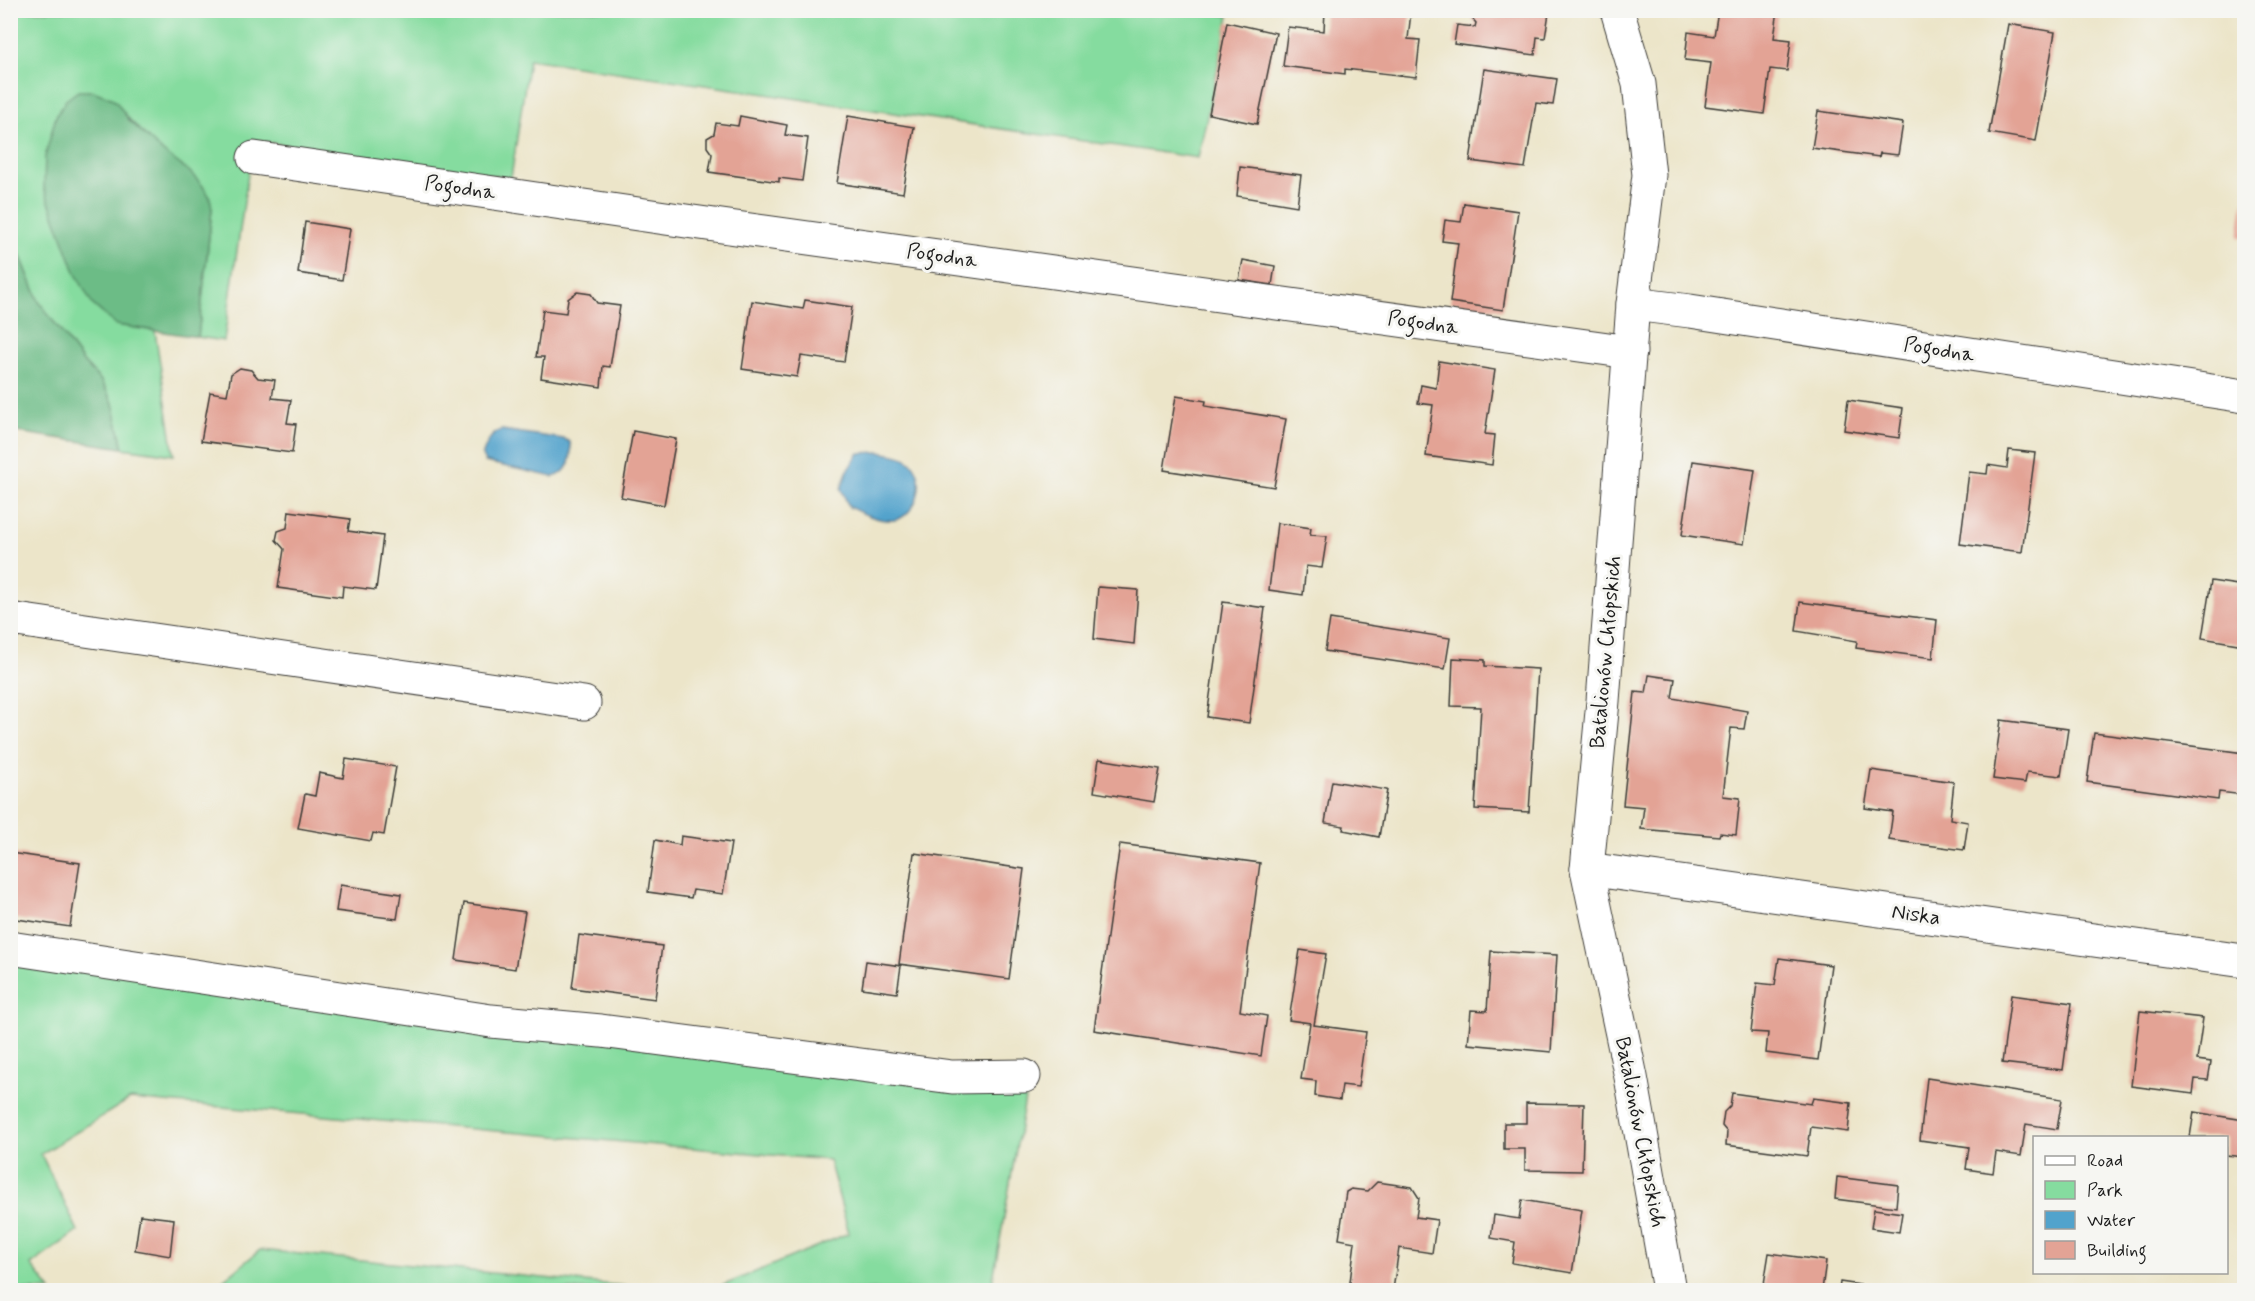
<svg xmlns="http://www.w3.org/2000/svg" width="2255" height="1301" viewBox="0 0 2255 1301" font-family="Mynerve,sans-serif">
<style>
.green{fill:#85dc9f;stroke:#507c5e;stroke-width:1.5}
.forest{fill:#6cbc86;stroke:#446c51;stroke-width:1.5}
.water{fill:#52a3cc;stroke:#376074;stroke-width:1.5}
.building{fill:#e3a395}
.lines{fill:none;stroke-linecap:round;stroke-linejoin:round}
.minor-casing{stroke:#3b3a36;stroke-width:35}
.minor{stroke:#fff;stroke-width:33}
.labels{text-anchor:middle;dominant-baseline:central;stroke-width:6;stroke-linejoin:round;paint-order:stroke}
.street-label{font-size:21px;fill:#1c1c1c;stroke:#f6f6f2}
</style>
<rect width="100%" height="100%" fill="#f6f6f2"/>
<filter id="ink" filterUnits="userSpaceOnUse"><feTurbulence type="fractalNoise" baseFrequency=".0167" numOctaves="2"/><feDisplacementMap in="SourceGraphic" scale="12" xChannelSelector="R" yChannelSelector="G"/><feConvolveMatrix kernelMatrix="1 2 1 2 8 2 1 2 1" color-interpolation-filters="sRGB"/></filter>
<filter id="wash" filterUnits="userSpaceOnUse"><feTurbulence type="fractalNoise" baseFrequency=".008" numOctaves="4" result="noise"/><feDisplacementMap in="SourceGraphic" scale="24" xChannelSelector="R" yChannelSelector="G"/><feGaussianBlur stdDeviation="1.35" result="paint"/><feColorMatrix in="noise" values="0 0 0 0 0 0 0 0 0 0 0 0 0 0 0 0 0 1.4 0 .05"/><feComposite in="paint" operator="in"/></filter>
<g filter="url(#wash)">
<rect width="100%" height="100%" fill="#ece5c9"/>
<g class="green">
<path d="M 1199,10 L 1229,16 L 1198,158 L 529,59 L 511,178 L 253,140 L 224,341 L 198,337 L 212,209 C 206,181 182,169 162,151 C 151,142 142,132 132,122 C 124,115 120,105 111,98 L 44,188 L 60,229 L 116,325 L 155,331 L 174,455 L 123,448 L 113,403 L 101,381 L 84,363 L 39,302 L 14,240 L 11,237 L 11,11 Z"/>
<polygon points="11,952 1027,1088 991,1290 712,1290 849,1233 829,1160 130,1099 41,1154 78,1231 31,1265 51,1290 11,1290"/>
<polygon points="260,1250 664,1290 211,1290"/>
</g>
<g class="forest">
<polygon points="78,91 93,91 111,98 117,103 129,120 163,152 189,171 202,185 210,197 212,209 198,337 116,325 92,304 75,272 44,188 45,157 56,116 66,100"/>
<polygon points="11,237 14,240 39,302 84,363 101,381 113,403 123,448 11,431"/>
</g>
<g class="water">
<path d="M 502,430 L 564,439 L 570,442 C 573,457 569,474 553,477 L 485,462 L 482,456 C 486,445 490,433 502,430 Z"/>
<path d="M 880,452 C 888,454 901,455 907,459 C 930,474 918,516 894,520 C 879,522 862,513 849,507 L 841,489 L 847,472 L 859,453 Z"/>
</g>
<g id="blocks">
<g class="building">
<polygon points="1325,10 1411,12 1408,39 1420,40 1416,77 1345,69 1345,74 1283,66 1288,27 1324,31"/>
<polygon points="1472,10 1541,10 1549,13 1545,38 1537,37 1535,55 1454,44 1457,25 1475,27 1476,23 1471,17"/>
<polygon points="1718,10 1778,10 1774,38 1791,40 1787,71 1770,69 1764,114 1705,106 1711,63 1685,60 1688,32 1714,36"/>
<polygon points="1227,22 1276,33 1257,124 1209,114"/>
<polygon points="2008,24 2055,32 2036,141 1989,133"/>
<polygon points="1484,69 1557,79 1553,105 1536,103 1525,168 1470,161"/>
<polygon points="1818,111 1903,123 1898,155 1880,153 1879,157 1812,148"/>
<polygon points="740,116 787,125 785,135 808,138 802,181 779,178 779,182 709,172 712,154 707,147 707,138 714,134 716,123 738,126"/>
<polygon points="848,116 914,127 903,193 837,183"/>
<polygon points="1240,167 1301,175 1297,206 1237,196"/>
<polygon points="2243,202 2244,202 2244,238 2238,237"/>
<polygon points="1464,203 1518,211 1503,310 1450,302 1458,243 1442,241 1445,220 1461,222"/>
<polygon points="305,222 350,229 342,280 298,273"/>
<polygon points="1243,260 1275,266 1272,285 1239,280"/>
<polygon points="577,292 591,294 597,303 620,306 610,367 603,366 601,387 541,378 544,357 536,357 543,310 566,313 568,299"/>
<polygon points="805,300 852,307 844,362 801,356 797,377 742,369 752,301 803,309"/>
<polygon points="1439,361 1495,370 1485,434 1495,435 1492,465 1426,456 1433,405 1418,403 1421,385 1436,388"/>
<polygon points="240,368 251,370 258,378 275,380 272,398 291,400 287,423 296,424 292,453 201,441 210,392 227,395 231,374"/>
<polygon points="1176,396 1206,401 1205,406 1286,419 1274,487 1164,470"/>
<polygon points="1848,400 1903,408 1899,438 1844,430"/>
<polygon points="633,431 676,439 664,505 621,497"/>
<polygon points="2009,450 2035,453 2022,552 1960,544 1969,472 1987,474 1988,465 2007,468"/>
<polygon points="1693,461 1755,470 1744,544 1682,535"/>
<polygon points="289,511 350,519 348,531 383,536 376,590 343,586 342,597 278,588 284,549 276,540 278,531 287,528"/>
<polygon points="1277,523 1311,528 1310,535 1327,536 1322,568 1306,566 1303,595 1269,590"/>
<polygon points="2211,581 2244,586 2244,645 2202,638"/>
<polygon points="1098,587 1138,590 1134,644 1094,639"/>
<polygon points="1223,602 1265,608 1249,723 1207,717"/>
<polygon points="1800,602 1937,620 1933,658 1856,648 1857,641 1796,631"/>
<polygon points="1330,619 1450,638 1445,669 1325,651"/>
<polygon points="1453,658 1485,660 1485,666 1538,669 1529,812 1475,809 1481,707 1451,706"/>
<polygon points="1649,675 1675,679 1672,698 1747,711 1744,729 1731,728 1723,796 1740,798 1736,835 1720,833 1719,836 1641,829 1644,807 1623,805 1635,692 1646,693"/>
<polygon points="2001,720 2068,729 2061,776 2027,772 2025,783 1993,779"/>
<polygon points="2094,733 2244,753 2244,795 2219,792 2218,800 2087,782"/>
<polygon points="346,759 396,767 384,835 373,833 371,841 298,828 305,794 315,796 319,773 343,778"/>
<polygon points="1099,759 1160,769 1154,802 1094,792"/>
<polygon points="1871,770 1954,782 1950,819 1968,822 1964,850 1889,840 1893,812 1865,808"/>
<polygon points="1332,781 1387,790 1379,837 1343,830 1344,826 1325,823"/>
<polygon points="681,836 731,843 723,894 693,890 691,898 648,892 655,840 680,845"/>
<polygon points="1120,844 1260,863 1240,1011 1267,1016 1261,1056 1094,1030"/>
<polygon points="10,853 80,863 70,927 10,918"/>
<polygon points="914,853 1024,869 1009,979 899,964"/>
<polygon points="340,885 401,894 397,919 336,911"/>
<polygon points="464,903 525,912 515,969 456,960"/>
<polygon points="579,935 662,946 655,999 572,988"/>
<polygon points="1300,950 1326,954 1314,1025 1366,1032 1358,1087 1342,1085 1340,1100 1315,1096 1316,1081 1301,1079 1310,1023 1289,1020"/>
<polygon points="1491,951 1557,955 1551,1052 1468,1044 1471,1010 1487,1011"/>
<polygon points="1779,958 1831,965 1818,1060 1766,1053 1768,1033 1751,1032 1757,983 1775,985"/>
<polygon points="866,961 901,966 897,993 862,988"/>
<polygon points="2011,995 2072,1003 2063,1070 2002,1063"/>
<polygon points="2140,1011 2203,1018 2197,1060 2211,1062 2208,1080 2195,1079 2193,1094 2131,1086"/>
<polygon points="1927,1078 2062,1099 2057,1129 2026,1124 2021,1156 1996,1152 1993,1173 1966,1169 1969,1147 1920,1140"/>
<polygon points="1732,1093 1811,1104 1813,1098 1851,1103 1848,1132 1811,1127 1807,1156 1726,1145 1727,1132 1722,1126 1724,1112 1730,1106"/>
<polygon points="1526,1103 1584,1104 1582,1171 1525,1170 1525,1149 1504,1149 1504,1123 1526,1123"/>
<polygon points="2194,1112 2244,1120 2244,1157 2226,1155 2226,1137 2190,1137"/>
<polygon points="1837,1177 1898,1185 1896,1207 1835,1199"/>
<polygon points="1377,1182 1412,1187 1419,1198 1416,1217 1437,1220 1432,1253 1399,1248 1393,1290 1349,1290 1355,1242 1339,1239 1346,1192 1351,1189 1368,1191"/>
<polygon points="1522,1200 1582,1210 1572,1273 1512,1263 1515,1242 1491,1238 1494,1215 1519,1219"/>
<polygon points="1874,1209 1902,1213 1899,1232 1871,1228"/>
<polygon points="140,1215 174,1219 170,1256 135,1250"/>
<polygon points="1769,1253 1826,1261 1822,1290 1763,1290"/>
<polygon points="1840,1282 1887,1289 1887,1290 1839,1290"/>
</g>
</g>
</g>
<g filter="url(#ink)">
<use href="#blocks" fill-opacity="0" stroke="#3b3a36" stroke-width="1.5"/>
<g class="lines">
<defs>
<g id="minor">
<polyline points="1617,10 1639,84 1649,175 1633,304 1603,701 1587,869 1631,1077 1669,1290"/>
<polyline points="254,158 693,222 1630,352"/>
<polyline points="1633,304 1690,311 2244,396"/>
<polyline points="10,619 584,703"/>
<polyline points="1587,869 2244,961"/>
<polyline points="10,948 491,1021 601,1031 952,1077 1024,1076"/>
</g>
</defs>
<use href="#minor" class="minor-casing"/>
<use href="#minor" class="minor"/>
</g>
</g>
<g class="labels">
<g class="street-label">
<text transform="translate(460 188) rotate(8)">Pogodna</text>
<text transform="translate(942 256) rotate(8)">Pogodna</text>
<text transform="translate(1423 323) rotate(8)">Pogodna</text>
<text transform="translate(1939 350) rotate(9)">Pogodna</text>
<text transform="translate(1606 652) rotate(-85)">Batalionów Chłopskich</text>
<text transform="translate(1916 915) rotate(8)">Niska</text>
<text transform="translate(1640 1132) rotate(79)">Batalionów Chłopskich</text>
</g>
</g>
<rect width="2255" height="1301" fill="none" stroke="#f6f6f2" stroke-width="36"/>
<rect x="2033" y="1136" width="195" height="138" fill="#f6f6f2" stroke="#9f9f9c" stroke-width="1.5"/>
<rect x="2045" y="1156" width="30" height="9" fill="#ffffff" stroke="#9f9f9c" stroke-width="1.5"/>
<text x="2087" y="1166" font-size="18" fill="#1c1c1c">Road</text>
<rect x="2045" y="1181" width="30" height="18" fill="#85dc9f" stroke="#9f9f9c" stroke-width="1.5"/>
<text x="2087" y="1196" font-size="18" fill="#1c1c1c">Park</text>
<rect x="2045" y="1211" width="30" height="18" fill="#52a3cc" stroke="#9f9f9c" stroke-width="1.5"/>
<text x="2087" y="1226" font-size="18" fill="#1c1c1c">Water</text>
<rect x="2045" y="1241" width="30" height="18" fill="#e3a395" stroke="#9f9f9c" stroke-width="1.5"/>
<text x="2087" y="1256" font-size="18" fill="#1c1c1c">Building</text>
</svg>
